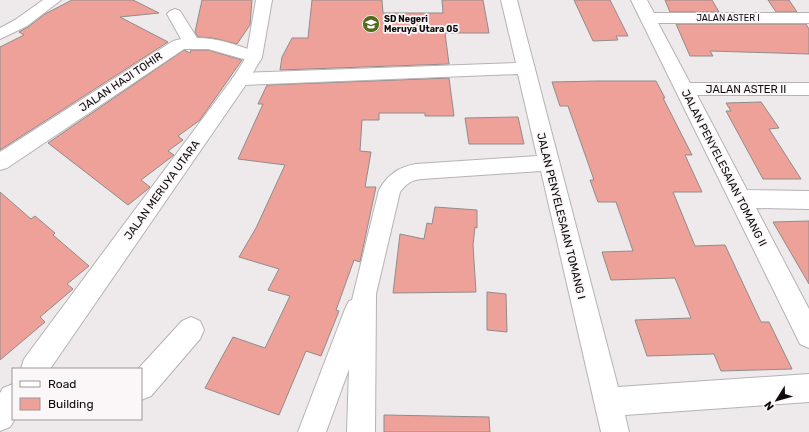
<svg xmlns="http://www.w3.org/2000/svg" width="809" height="432" viewBox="0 0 809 432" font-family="Rubik,sans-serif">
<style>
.building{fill:#eea198;stroke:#908c8b}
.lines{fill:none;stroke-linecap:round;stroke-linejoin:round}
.street-casing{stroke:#b7b2b3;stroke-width:2}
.secondary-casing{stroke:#b7b2b3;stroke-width:2}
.street{fill:#fff;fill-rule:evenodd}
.secondary{fill:#fff;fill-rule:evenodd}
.labels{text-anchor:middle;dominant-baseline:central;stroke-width:3.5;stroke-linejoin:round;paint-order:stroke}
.far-street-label{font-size:9px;fill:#0d0b0c;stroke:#fbf6f7}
.far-poi-label{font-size:9px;font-weight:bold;fill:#0d0b0c;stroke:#fbf6f7;text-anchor:start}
.street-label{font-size:11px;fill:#0d0b0c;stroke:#fbf6f7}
</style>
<rect width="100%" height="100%" fill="#eee9ea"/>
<g class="building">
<polygon points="72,0 133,0 159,13 120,17 168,42 0,150 0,47 24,35 19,32 28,27 45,14"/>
<polygon points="202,0 252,0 250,25 237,44 213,38 198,37 195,32"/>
<polygon points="312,0 382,0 383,13 443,13 442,0 483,0 489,33 445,33 449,64 280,70 282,57 292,38 308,38"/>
<polygon points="574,0 610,0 628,36 616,36 618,40 593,41"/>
<polygon points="665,0 712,0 719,12 670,12"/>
<polygon points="768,0 789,0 797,12 776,12"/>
<polygon points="676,24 806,24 809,29 809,54 710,51 713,56 690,56"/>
<polygon points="184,50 190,53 191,50 208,50 242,60 200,120 178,136 183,140 168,151 174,155 141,180 150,187 148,189 128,205 48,143"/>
<polygon points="449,78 454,116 425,116 425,113 379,113 379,120 362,120 360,151 371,152 365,187 376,187 360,262 354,260 336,310 339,311 321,356 306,351 279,415 205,388 233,337 265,348 290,296 268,290 279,269 239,257 256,228 285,165 238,159 263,104 258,104 267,85"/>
<polygon points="597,81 656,81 665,98 663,98 692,155 685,155 702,192 673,192 695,246 725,245 761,322 769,322 792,369 721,371 714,354 647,356 635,320 691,318 675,278 611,280 602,252 633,251 616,202 598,202 590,180 594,180 568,106 560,106 552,82"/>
<polygon points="761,102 779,128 769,129 801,179 763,179 726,111 731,111 726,103"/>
<polygon points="518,117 524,144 469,144 465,118"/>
<polygon points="0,192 31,219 35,216 55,233 53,235 89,266 67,284 73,289 40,317 45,322 0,360"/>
<polygon points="435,207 477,210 477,228 475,227 473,245 476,292 393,293 400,234 424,239 427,223 432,224"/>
<polygon points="809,221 809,284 773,222"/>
<polygon points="487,292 506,294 507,332 487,330"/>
<polygon points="384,415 489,417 490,432 384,432"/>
</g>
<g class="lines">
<defs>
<g id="street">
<polygon points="43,0 61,0 27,26 0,39 0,28 15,20"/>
<path d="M 501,0 L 517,0 L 618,387 L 809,374 L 809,402 L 625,415 L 629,432 L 601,432 L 541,171 L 422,179 C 411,180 406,184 400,192 L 376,294 L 375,432 L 347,432 L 349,369 L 326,432 L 298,432 L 345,309 L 349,301 L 352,300 L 379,190 C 388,174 399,167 416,164 L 537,156 L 518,74 L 241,85 L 235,83 L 232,79 L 235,75 L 241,73 L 516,63 Z"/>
<polygon points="631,0 647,0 654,13 809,13 809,23 658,23 690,83 809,83 809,95 697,95 747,190 809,191 809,209 756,208 809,309 809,348 800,344"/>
<path d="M 175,9 L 180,11 L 197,38 C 219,38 239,46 260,53 L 262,57 L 260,61 L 254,62 L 208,49 L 184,49 L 7,168 L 0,170 L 0,152 L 173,41 L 181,39 L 167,14 L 170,11 Z"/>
<polygon points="191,317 200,321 204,330 200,339 151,396 141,400 141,369 138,369 182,321"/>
</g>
<g id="secondary">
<polygon points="256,0 272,0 262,57 247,83 50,369 21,369 24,359 235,75 246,57"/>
<polygon points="13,384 13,419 15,419 10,427 0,431 0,393 3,388"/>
</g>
</defs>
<use href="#street" class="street-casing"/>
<use href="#secondary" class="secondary-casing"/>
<use href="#street" class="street"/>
<use href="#secondary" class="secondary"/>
</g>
<defs>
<symbol id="school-disc" viewBox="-11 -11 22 22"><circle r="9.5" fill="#526b1c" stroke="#fbf6f7"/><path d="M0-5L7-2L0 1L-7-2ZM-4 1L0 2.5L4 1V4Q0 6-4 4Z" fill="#fff"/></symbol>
</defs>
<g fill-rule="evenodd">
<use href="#school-disc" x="361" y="14" width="20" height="20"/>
</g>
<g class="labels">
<g class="far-street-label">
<text x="728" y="18">JALAN ASTER I</text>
</g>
<g class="far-poi-label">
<text x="384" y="19">SD Negeri<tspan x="384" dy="10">Meruya Utara 05</tspan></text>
</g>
<g class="street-label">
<text transform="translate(121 82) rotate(-34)">JALAN HAJI TOHIR</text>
<text x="746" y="89">JALAN ASTER II</text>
<text transform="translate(724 168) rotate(63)">JALAN PENYELESAIAN TOMANG II</text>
<text transform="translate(162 190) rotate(-54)">JALAN MERUYA UTARA</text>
<text transform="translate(561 216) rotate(76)">JALAN PENYELESAIAN TOMANG I</text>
</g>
</g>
<rect x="12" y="368" width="130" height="52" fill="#fbf6f7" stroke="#9c9899"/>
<rect x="20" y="381" width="20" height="6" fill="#ffffff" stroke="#9c9899"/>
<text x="48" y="388" font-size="12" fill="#0d0b0c">Road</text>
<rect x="20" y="398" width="20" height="12" fill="#eea198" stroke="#9c9899"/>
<text x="48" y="408" font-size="12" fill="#0d0b0c">Building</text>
<g transform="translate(777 400) rotate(233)" stroke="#fbf6f7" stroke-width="3" paint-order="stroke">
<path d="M0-3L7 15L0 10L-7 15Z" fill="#0d0b0c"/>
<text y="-6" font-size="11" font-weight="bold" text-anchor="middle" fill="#0d0b0c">N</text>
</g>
</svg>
